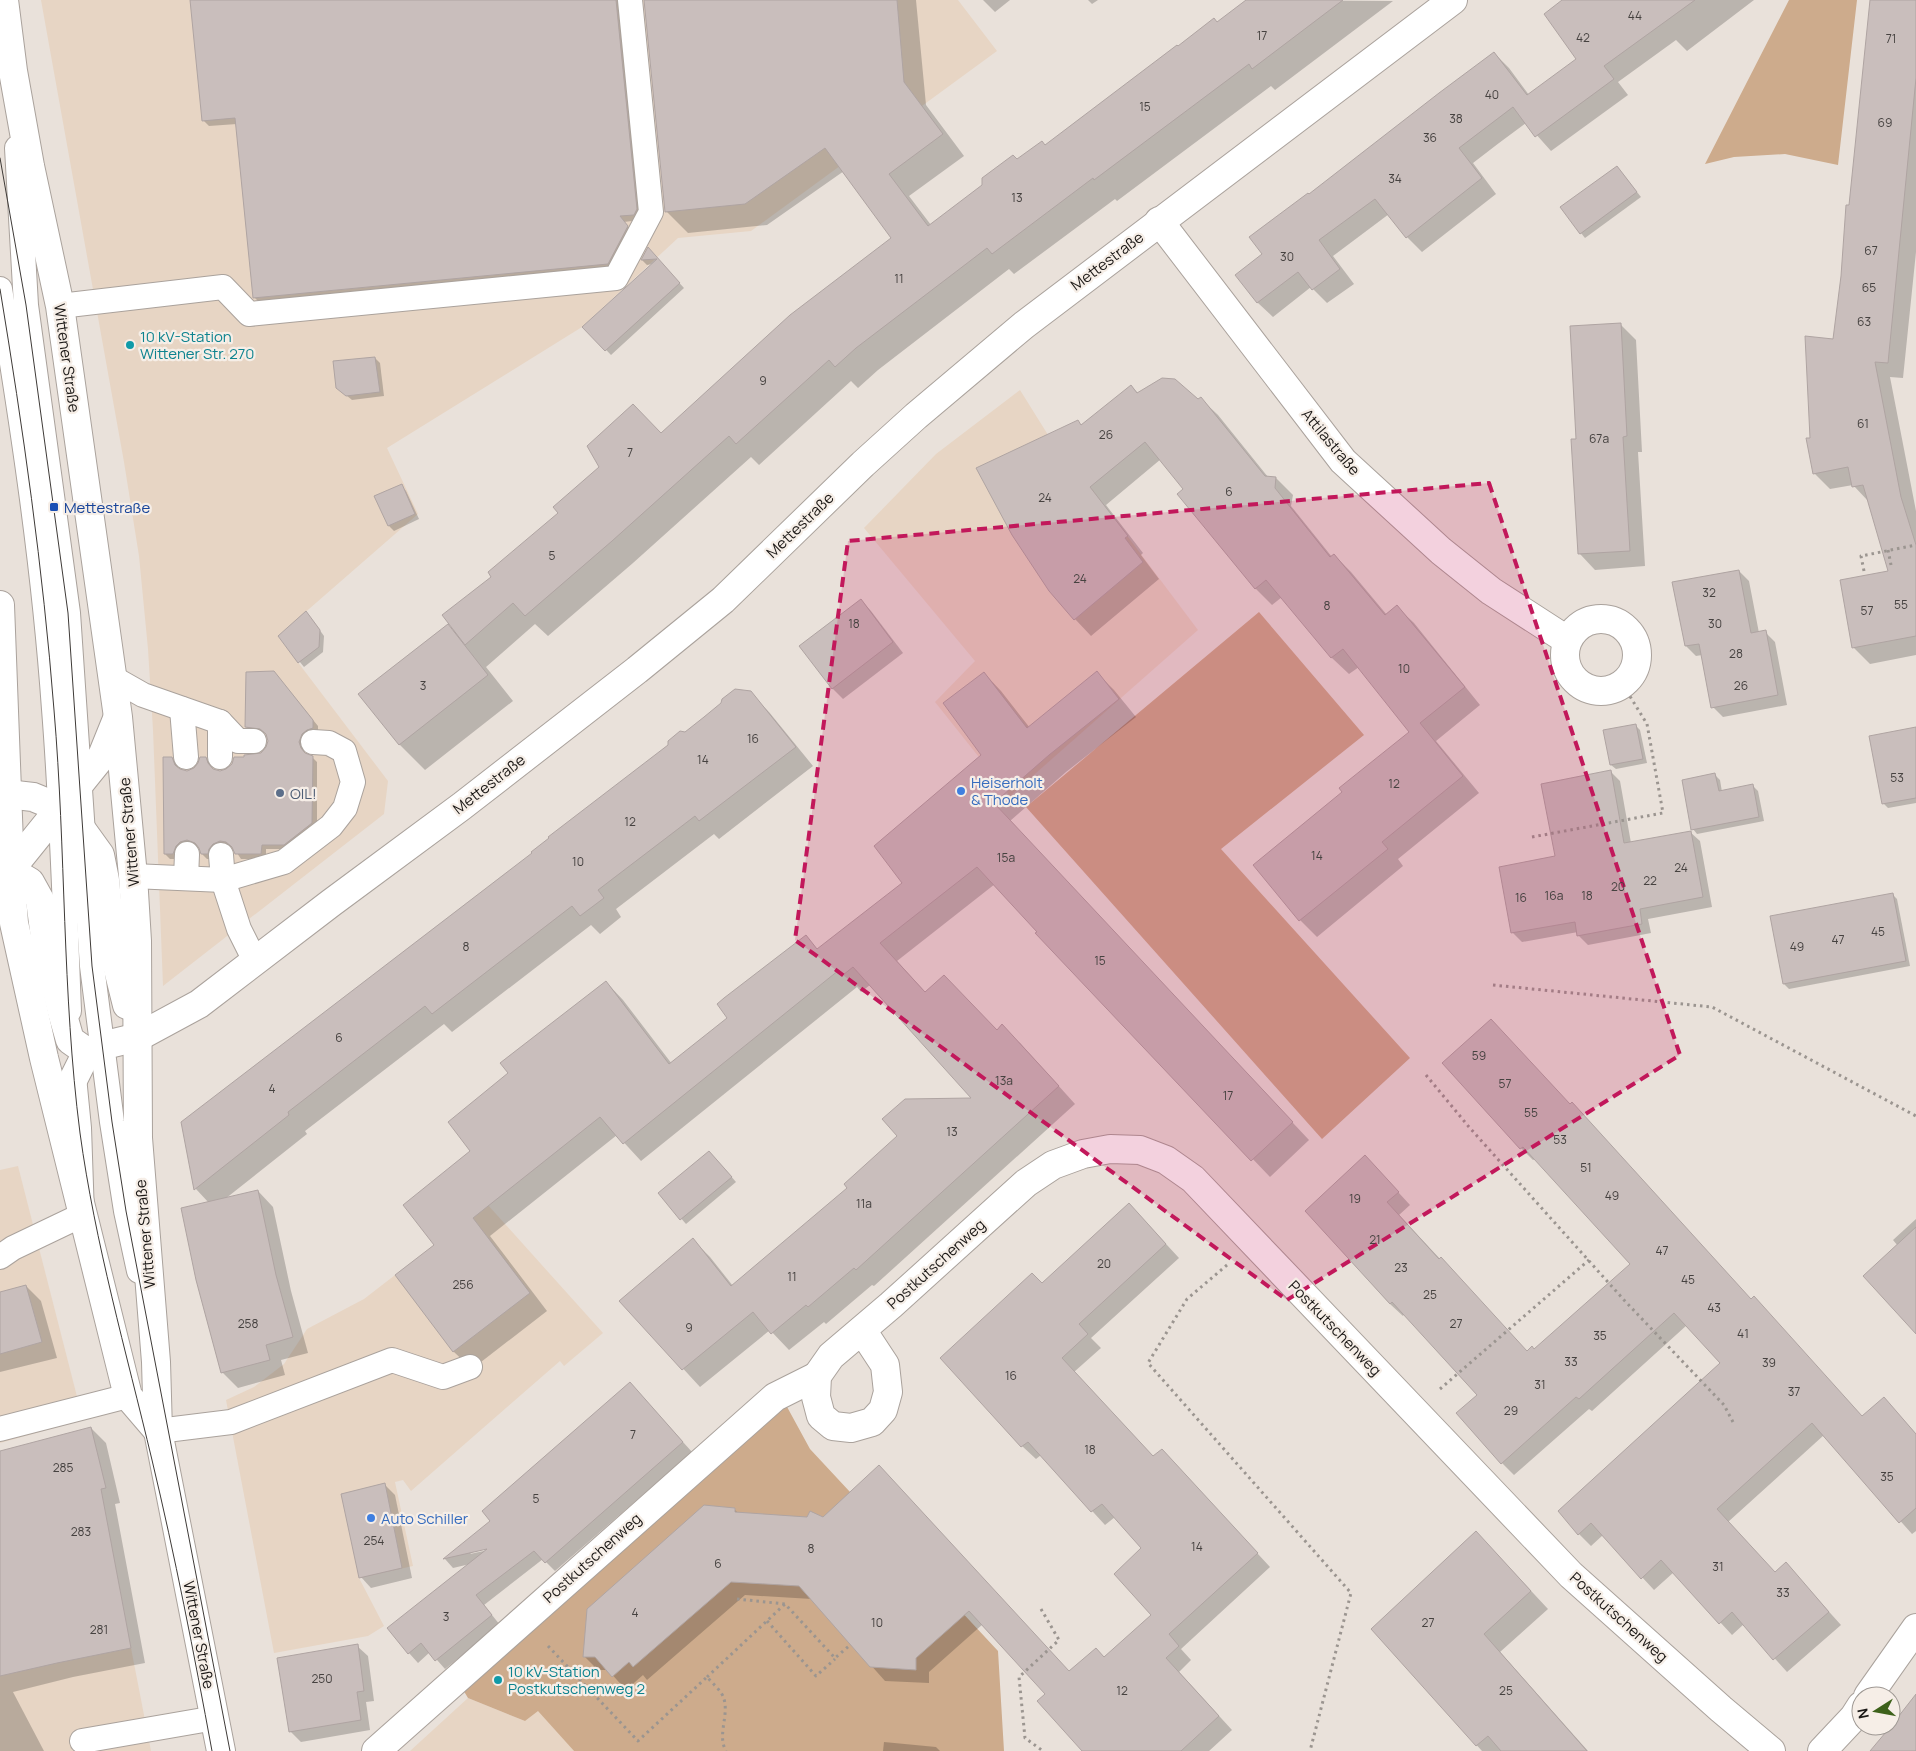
<svg xmlns="http://www.w3.org/2000/svg" width="1916" height="1751" viewBox="0 0 1916 1751" font-family="Manrope,sans-serif">
<style>
.commercial{fill:#e7d5c4}
.green{fill:#cdab8c}
.shadow{fill:#0003;fill-rule:evenodd}
.building{fill:#c9bebc;stroke:#afa4a2}
.lines{fill:none;stroke-linecap:round;stroke-linejoin:round}
.service-casing{stroke:#aaa29c;stroke-width:26}
.minor-casing{stroke:#aaa29c;stroke-width:30}
.primary-casing{stroke:#aaa29c;stroke-width:30}
.path{stroke:#9b9590;stroke-width:3;stroke-dasharray:2.5 4;stroke-linecap:butt}
.service{stroke:#fff;stroke-width:24}
.minor{stroke:#fff;stroke-width:28}
.primary{stroke:#fff;stroke-width:28}
.tram{stroke:#3e3a37;stroke-width:1}
.marked{fill:#c2185b;fill-opacity:0.2;stroke:#c2185b;stroke-width:4;stroke-dasharray:10 6;stroke-linejoin:round}
.culture-dot{fill:#0f9aa8;stroke:#f6eee7;stroke-width:2}
.transit-dot{fill:#1a4fb4;stroke:#f6eee7;stroke-width:2}
.shop-dot{fill:#3f7fe0;stroke:#f6eee7;stroke-width:2}
.service-dot{fill:#5c6f8a;stroke:#f6eee7;stroke-width:2}
.labels{text-anchor:middle;dominant-baseline:central;stroke-width:4.5;stroke-linejoin:round;paint-order:stroke}
.number-label{font-size:12px;fill:#464240}
.street-label{font-size:15px;fill:#1b1816;stroke:#f6eee7}
.culture-label{font-size:15px;fill:#0d838f;stroke:#f6eee7;text-anchor:start}
.transit-label{font-size:15px;fill:#164399;stroke:#f6eee7;text-anchor:start}
.shop-label{font-size:15px;fill:#366cbe;stroke:#f6eee7;text-anchor:start}
.service-label{font-size:15px;fill:#4e5e75;stroke:#f6eee7;text-anchor:start}
</style>
<rect width="100%" height="100%" fill="#e9e1da"/>
<g class="commercial">
<polygon points="41,0 958,0 997,51 751,231 678,238 582,327 387,448 418,514 278,636 388,781 384,814 163,986 153,730 148,649 139,556 124,462"/>
<polygon points="1020,390 1083,491 1092,489 1198,630 1010,796 935,702 975,661 864,528 936,454"/>
<polygon points="18,1166 83,1420 0,1443 0,1170"/>
<polygon points="487,1204 603,1333 564,1366 560,1361 411,1491 403,1480 395,1482 413,1566 359,1578 384,1626 368,1636 274,1653 226,1400 254,1387 284,1364 307,1329 364,1299"/>
<polygon points="0,1599 76,1659 131,1648 151,1751 0,1751"/>
<polygon points="468,1698 525,1721 538,1710 574,1751 410,1751"/>
</g>
<g class="green">
<polygon points="1789,0 1857,0 1838,165 1785,154 1734,157 1705,164"/>
<polygon points="1259,612 1364,735 1221,849 1410,1058 1322,1139 1026,807"/>
<polygon points="786,1405 810,1449 998,1651 1004,1751 574,1751 538,1711 525,1721 468,1698 462,1688"/>
</g>
<g class="shadow">
<polygon points="191,0 623,0 640,220 624,222 633,232 614,269 260,303 254,297 237,124 209,126 203,120"/>
<polygon points="645,0 916,0 926,105 964,156 909,196 931,225 1017,161 1045,146 1178,48 1218,23 1248,0 1393,1 1275,90 1271,86 1117,201 1115,199 1014,274 1009,269 878,370 858,388 851,381 759,465 751,457 633,563 548,636 535,624 486,667 513,701 425,770 399,744 453,630 493,577 893,238 844,171 767,225 688,233 666,211"/>
<polygon points="983,0 1010,0 995,12"/>
<polygon points="1088,0 1098,0 1092,4"/>
<polygon points="1564,0 1754,0 1687,51 1676,40 1618,82 1628,95 1551,151 1526,123 1499,143 1473,163 1496,194 1422,252 1407,237 1389,214 1333,256 1354,284 1327,303 1311,287 1273,317 1258,303 1237,275 1264,254 1309,195 1494,53 1509,68 1529,95 1578,59"/>
<polygon points="1872,0 1916,0 1916,252 1903,378 1890,377 1916,511 1916,655 1870,664 1854,648 1841,581 1889,572 1869,502 1853,485 1830,489 1814,473 1811,439 1834,341 1850,207"/>
<polygon points="1617,167 1641,197 1585,238 1581,233"/>
<polygon points="648,249 684,288 611,355 584,327 653,264 647,265 642,260"/>
<polygon points="1620,324 1636,340 1642,452 1638,452 1645,566 1595,570 1580,554 1572,441 1578,440"/>
<polygon points="375,358 380,363 384,396 352,400 340,390"/>
<polygon points="1131,386 1138,393 1198,401 1201,399 1218,415 1268,477 1276,478 1293,495 1291,506 1332,557 1334,555 1351,572 1387,615 1397,607 1414,623 1480,705 1436,741 1479,793 1398,859 1403,866 1317,937 1300,920 1255,865 1344,793 1411,732 1359,667 1349,674 1332,658 1282,597 1272,605 1256,589 1185,489 1161,459 1106,505 1143,553 1141,555 1159,579 1091,636 1075,619 1077,421 1082,426"/>
<polygon points="401,486 406,491 419,519 394,531 389,526 376,497"/>
<polygon points="1739,571 1749,581 1759,633 1765,632 1775,642 1787,705 1723,717 1713,707 1702,655 1696,656 1686,646 1674,583"/>
<polygon points="861,600 871,611 903,653 843,699 832,688"/>
<polygon points="311,618 324,636 323,652 304,667 279,636"/>
<polygon points="984,673 1001,691 1030,728 1097,673 1114,690 1136,717 1066,772 1010,821 1309,1140 1270,1177 1037,933 1038,932 995,884 897,961 926,993 1020,1043 1075,1104 874,1286 872,1285 826,1324 824,1322 789,1350 770,1330 700,1387 621,1301 693,1240 710,1257 733,1286 974,1099 870,985 861,992 857,987 641,1161 617,1135 490,1236 547,1311 472,1369 454,1352 396,1276 436,1245 472,1151 510,1073 606,982 623,1000 672,1064 729,1018 805,937 818,950 903,883 983,755"/>
<polygon points="278,677 318,726 318,733 304,747 305,754 312,757 317,762 317,828 289,849 266,849 266,859 241,859 233,847 226,846 212,859 207,859 202,854 200,847 193,845 178,859 170,859 165,854 172,758 177,763 179,770 187,772 195,769 206,758 211,763 212,770 220,772 227,770 246,758 262,754 267,748 269,741 267,733 251,732 246,727"/>
<polygon points="750,693 769,712 813,766 719,839 714,834 616,909 621,917 600,934 591,925 452,1032 444,1024 305,1131 307,1134 225,1199 258,1191 273,1207 291,1291 308,1353 281,1360 285,1375 238,1388 222,1372 209,1203 196,1189 183,1122 534,854 685,734"/>
<polygon points="1635,725 1640,730 1647,763 1616,769 1611,765"/>
<polygon points="1916,728 1916,803 1888,808 1883,803"/>
<polygon points="1611,772 1620,781 1631,843 1690,832 1700,841 1712,907 1648,919 1651,933 1588,945 1578,935 1578,932 1522,942 1512,932 1557,857"/>
<polygon points="1715,775 1720,780 1722,792 1753,786 1758,791 1764,821 1697,834 1693,829"/>
<polygon points="1892,894 1897,899 1910,966 1789,989 1784,984 1772,917"/>
<polygon points="1444,1063 1752,1300 1862,1417 1884,1398 1916,1434 1916,1531 1912,1534 1824,1435 1728,1522 1776,1574 1786,1564 1841,1625 1787,1672 1744,1624 1732,1635 1674,1572 1654,1590 1603,1535 1591,1546 1579,1534 1722,1363 1687,1325 1592,1411 1589,1409 1514,1475 1502,1463 1478,1395 1404,1314 1403,1316 1390,1304 1306,1211 1377,1169 1410,1205 1399,1215 1527,1352 1534,1350 1632,1264 1535,1159 1533,1160 1521,1148"/>
<polygon points="714,1157 736,1182 686,1224 660,1194"/>
<polygon points="1143,1219 1179,1258 1091,1338 1101,1348 1074,1372 1153,1457 1175,1464 1270,1567 1181,1649 1191,1660 1179,1672 1232,1730 1209,1751 1084,1751 1047,1694 983,1624 929,1672 929,1683 885,1681 812,1599 745,1595 647,1680 643,1675 626,1690 608,1670 598,1670 584,1656 734,1509 739,1514 808,1518 811,1512 1070,1673 1105,1659 1153,1615 1143,1548 1115,1517 1105,1525 1041,1455 1036,1459 1022,1446 1042,1285"/>
<polygon points="1916,1219 1916,1332 1898,1246 1893,1240"/>
<polygon points="26,1286 41,1301 57,1358 0,1372 0,1293"/>
<path d="M 639,1393 L 692,1452 L 555,1571 L 543,1559 L 484,1605 L 500,1625 L 445,1669 L 430,1652 L 418,1663 L 409,1653 L 470,1564 L 453,1568 L 445,1559 L 492,1521 ZM 492,1547 L 493,1549 L 470,1554 L 474,1551 Z"/>
<polygon points="91,1428 106,1443 120,1503 115,1504 145,1663 73,1677 13,1692 44,1751 0,1751 0,1468"/>
<polygon points="385,1485 395,1495 412,1578 371,1588 361,1577"/>
<polygon points="1493,1550 1548,1609 1500,1652 1588,1751 1482,1751 1372,1629"/>
<polygon points="357,1646 368,1656 374,1701 366,1702 370,1730 301,1742 290,1731"/>
<polygon points="884,1742 936,1747 940,1751 883,1751"/>
</g>
<g class="building">
<polygon points="190,0 616,0 637,209 634,215 620,216 628,226 608,264 253,298 235,118 202,121"/>
<polygon points="644,0 897,0 904,82 943,134 889,174 928,226 982,185 982,178 1013,155 1017,159 1042,141 1045,145 1177,45 1178,46 1214,18 1217,22 1246,0 1343,0 1252,69 1249,64 1094,180 1093,178 992,254 987,248 856,348 835,367 829,360 736,444 729,436 612,541 525,616 513,603 465,645 442,615 491,577 488,572 558,513 553,507 599,467 587,446 633,404 661,433 790,315 891,238 825,148 745,204 665,212"/>
<polygon points="1562,0 1695,0 1604,66 1614,79 1535,137 1513,107 1459,148 1482,178 1406,238 1375,199 1319,240 1340,269 1312,290 1298,272 1257,303 1235,275 1262,254 1249,237 1308,193 1309,194 1439,93 1494,52 1527,95 1576,59 1544,14"/>
<polygon points="1870,0 1916,0 1916,78 1888,363 1875,362 1901,497 1916,545 1916,636 1852,648 1840,580 1888,571 1863,485 1852,487 1848,467 1813,474 1806,438 1810,438 1805,336 1833,339 1841,276 1846,205 1849,205"/>
<polygon points="1617,166 1637,192 1580,234 1560,207"/>
<polygon points="648,247 680,283 605,351 582,327 657,259 641,260"/>
<polygon points="1621,323 1627,436 1623,437 1630,551 1578,554 1571,439 1576,439 1570,326"/>
<polygon points="375,357 380,392 346,396 336,388 333,361"/>
<polygon points="1162,378 1175,379 1198,399 1201,397 1265,476 1276,477 1275,488 1330,557 1334,554 1385,615 1397,605 1465,687 1420,723 1463,776 1382,842 1388,849 1299,921 1253,865 1342,792 1339,788 1409,732 1343,649 1331,658 1266,580 1255,589 1177,494 1183,489 1145,442 1090,487 1128,536 1125,538 1143,562 1074,620 1049,591 1012,535 976,468 1078,420 1081,425 1131,385 1137,393"/>
<polygon points="402,484 415,514 388,526 374,496"/>
<polygon points="1739,570 1751,633 1766,630 1778,695 1711,708 1699,644 1685,646 1672,582"/>
<polygon points="861,599 893,642 832,689 799,646"/>
<polygon points="306,611 320,630 319,647 298,663 278,636"/>
<polygon points="448,624 488,675 399,745 358,694"/>
<polygon points="274,671 313,720 313,728 307,730 302,734 299,742 301,748 305,753 313,756 312,823 284,845 262,845 261,854 235,854 232,847 226,842 220,841 213,844 209,849 208,854 201,854 199,848 195,843 187,840 180,842 176,846 173,854 164,854 163,757 172,757 175,765 180,769 187,771 194,768 198,763 200,757 206,757 208,763 213,769 220,771 226,769 232,764 234,757 244,757 244,755 261,753 266,747 268,741 266,734 260,729 245,727 246,672"/>
<polygon points="1097,671 1119,699 1049,755 994,803 1293,1122 1251,1161 1035,933 1037,932 977,867 880,943 925,992 944,975 997,1030 1002,1024 1059,1086 856,1270 854,1268 808,1307 806,1305 771,1334 753,1312 682,1370 619,1301 693,1238 731,1286 847,1188 844,1184 897,1136 882,1119 905,1099 971,1098 853,967 843,975 839,970 623,1144 600,1117 473,1218 530,1293 453,1352 395,1275 434,1245 403,1205 470,1151 448,1122 508,1073 500,1063 606,981 669,1064 727,1018 717,1004 724,998 806,935 817,949 902,883 874,846 981,755 943,703 984,672 1027,728"/>
<polygon points="735,689 751,691 796,747 699,821 695,816 598,890 604,898 580,916 572,906 432,1014 425,1006 288,1112 289,1115 194,1190 181,1122 532,853 531,852 549,838 548,837 668,745 668,741 680,731 685,732 704,717 721,703 722,699"/>
<polygon points="1636,724 1643,759 1610,765 1603,730"/>
<polygon points="1916,727 1916,798 1882,804 1869,736"/>
<polygon points="1611,770 1624,843 1691,831 1703,897 1640,909 1642,924 1609,930 1577,936 1575,922 1511,933 1499,867 1555,856 1541,784"/>
<polygon points="1715,773 1719,791 1753,784 1759,817 1691,830 1682,780"/>
<polygon points="1893,893 1906,961 1783,984 1770,916"/>
<polygon points="1491,1019 1570,1104 1572,1102 1751,1299 1754,1296 1862,1416 1884,1397 1916,1434 1916,1508 1899,1523 1812,1423 1717,1509 1775,1572 1786,1562 1829,1612 1773,1660 1732,1612 1719,1624 1661,1560 1641,1579 1591,1523 1578,1535 1558,1511 1720,1363 1674,1313 1579,1399 1576,1397 1501,1464 1456,1413 1477,1395 1392,1302 1390,1304 1305,1211 1365,1155 1399,1192 1387,1202 1439,1259 1441,1257 1527,1351 1532,1346 1534,1349 1630,1264 1523,1147 1520,1149 1442,1063"/>
<polygon points="709,1151 732,1177 680,1220 658,1193"/>
<polygon points="258,1190 276,1275 293,1337 266,1345 270,1360 221,1373 196,1280 181,1208"/>
<polygon points="1129,1203 1166,1244 1079,1324 1088,1334 1062,1358 1153,1456 1162,1449 1258,1553 1169,1634 1179,1646 1166,1658 1219,1716 1181,1751 1082,1751 1037,1701 1045,1694 969,1611 916,1658 916,1670 870,1667 799,1586 731,1582 633,1667 629,1662 612,1677 595,1657 583,1657 587,1609 704,1505 735,1508 735,1512 807,1517 810,1511 823,1517 879,1465 1069,1671 1096,1648 1104,1657 1151,1615 1114,1574 1141,1548 1102,1504 1091,1512 1028,1442 1021,1447 940,1358 1032,1273 1042,1283"/>
<polygon points="1916,1227 1916,1334 1863,1276"/>
<polygon points="26,1285 42,1342 0,1354 0,1292"/>
<polygon points="630,1382 683,1442 545,1563 534,1551 476,1595 492,1615 435,1661 421,1643 408,1654 387,1628 487,1549 443,1559 490,1521 482,1511"/>
<polygon points="91,1427 106,1488 101,1489 131,1648 57,1663 0,1676 0,1451"/>
<polygon points="385,1483 402,1568 359,1578 341,1494"/>
<polygon points="1476,1531 1531,1591 1484,1634 1587,1751 1501,1751 1488,1736 1476,1746 1371,1629"/>
<polygon points="358,1644 364,1691 357,1692 361,1720 289,1732 277,1658"/>
<polygon points="1916,1694 1916,1751 1870,1751 1891,1726"/>
</g>
<g class="lines">
<defs>
<g id="service">
<polyline points="17,148 26,305 68,613 92,966 112,1122 126,1211 139,1271"/>
<path d="M 0,289 C 23,428 44,568 54,709 C 62,809 65,910 69,1011"/>
<polyline points="60,306 223,287 249,314 616,278 651,212 630,0"/>
<polyline points="113,678 143,695 220,722 220,757"/>
<polyline points="182,709 186,757"/>
<polyline points="220,722 238,741 254,741"/>
<polyline points="133,876 223,880 221,855"/>
<polyline points="186,878 187,854"/>
<polyline points="255,961 239,929 223,880 284,862 331,826 345,808 353,782 344,751 329,743 313,742"/>
<polyline points="0,1257 13,1248 82,1215 79,1128 74,1077"/>
<polyline points="0,1429 128,1396"/>
<polyline points="158,1431 231,1422 392,1360 443,1377 470,1367"/>
<polyline points="82,1741 215,1718"/>
</g>
<g id="minor">
<polyline points="1159,221 1343,461 1441,551 1491,591 1567,640"/>
<circle cx="1601" cy="655" r="36"/>
<polyline points="138,1037 199,1004 331,903 462,806 637,670 723,600 863,464 916,416 1024,325 1453,0"/>
<polyline points="862,1330 885,1365 888,1392 883,1410 872,1422 851,1428 833,1426 821,1416 816,1397 817,1376 831,1356 891,1305 1026,1183 1053,1165 1083,1154 1110,1149 1140,1150 1166,1160 1193,1179 1571,1575 1721,1709 1771,1751"/>
<polyline points="1868,1696 1916,1628"/>
<polyline points="376,1751 775,1397 817,1376"/>
<polyline points="1822,1751 1854,1717 1861,1706"/>
</g>
<g id="primary">
<polyline points="4,0 13,71 30,166 60,306 118,717 133,876 137,941 138,1138 156,1362 158,1431 221,1751"/>
<polyline points="0,605 10,870 14,923 44,1058 128,1396 158,1431"/>
<polyline points="7,794 33,797 60,808 82,830 100,855 105,880 111,941 127,1005"/>
<polyline points="10,870 30,882 40,900 46,945 62,1012 70,1040 87,1052"/>
<polyline points="10,870 102,756 117,719"/>
<polyline points="62,1122 65,1096 87,1052 101,1046 138,1037"/>
</g>
</defs>
<use href="#service" class="service-casing"/>
<use href="#minor" class="minor-casing"/>
<use href="#primary" class="primary-casing"/>
<g class="path">
<polyline points="1888,550 1891,565"/>
<polyline points="1864,571 1861,556 1916,545"/>
<polyline points="1532,837 1663,813 1647,724 1623,685"/>
<polyline points="1493,985 1712,1007 1916,1116"/>
<polyline points="1426,1075 1469,1127 1624,1300 1724,1405 1734,1424"/>
<polyline points="1227,1265 1187,1299 1148,1363 1351,1593 1310,1751"/>
<polyline points="1440,1389 1589,1260"/>
<polyline points="737,1599 785,1604 835,1658 849,1646"/>
<polyline points="1041,1609 1059,1640 1019,1677 1025,1738 1043,1751"/>
<polyline points="767,1621 816,1676 835,1659"/>
<path d="M 548,1646 L 638,1741 L 707,1677 C 712,1683 722,1691 724,1699 C 729,1716 717,1735 726,1751"/>
<polyline points="707,1677 785,1604"/>
</g>
<use href="#service" class="service"/>
<use href="#minor" class="minor"/>
<use href="#primary" class="primary"/>
<g class="tram">
<polyline points="0,158 26,305 68,613 92,966 112,1122 126,1211 230,1751"/>
<path d="M 0,289 C 23,428 43,569 54,710 C 66,850 62,993 80,1133 C 95,1243 126,1351 152,1460 C 175,1556 194,1653 212,1751"/>
</g>
</g>
<path class="marked" d="M 1489,483 L 1680,1055 L 1287,1300 L 795,940 L 848,541 Z"/>
<g class="culture-dot">
<circle cx="130" cy="345" r="5"/>
<circle cx="498" cy="1680" r="5"/>
</g>
<rect class="transit-dot" x="49" y="502" width="10" height="10" rx="2.5"/>
<g class="shop-dot">
<circle cx="961" cy="791" r="5"/>
<circle cx="371" cy="1518" r="5"/>
</g>
<circle class="service-dot" cx="280" cy="793" r="5"/>
<g class="labels">
<g class="number-label">
<text x="1635" y="15">44</text>
<text x="1262" y="35">17</text>
<text x="1583" y="37">42</text>
<text x="1891" y="38">71</text>
<text x="1492" y="94">40</text>
<text x="1145" y="106">15</text>
<text x="1456" y="118">38</text>
<text x="1885" y="122">69</text>
<text x="1430" y="137">36</text>
<text x="1395" y="178">34</text>
<text x="1017" y="197">13</text>
<text x="1871" y="250">67</text>
<text x="1287" y="256">30</text>
<text x="899" y="278">11</text>
<text x="1869" y="287">65</text>
<text x="1864" y="321">63</text>
<text x="763" y="380">9</text>
<text x="1863" y="423">61</text>
<text x="1106" y="434">26</text>
<text x="1599" y="438">67a</text>
<text x="630" y="452">7</text>
<text x="1229" y="491">6</text>
<text x="1045" y="497">24</text>
<text x="552" y="555">5</text>
<text x="1080" y="578">24</text>
<text x="1709" y="592">32</text>
<text x="1901" y="604">55</text>
<text x="1327" y="605">8</text>
<text x="1867" y="610">57</text>
<text x="854" y="623">18</text>
<text x="1715" y="623">30</text>
<text x="1736" y="653">28</text>
<text x="1404" y="668">10</text>
<text x="423" y="685">3</text>
<text x="1741" y="685">26</text>
<text x="753" y="738">16</text>
<text x="703" y="759">14</text>
<text x="1897" y="777">53</text>
<text x="1394" y="783">12</text>
<text x="630" y="821">12</text>
<text x="1317" y="855">14</text>
<text x="1006" y="857">15a</text>
<text x="578" y="861">10</text>
<text x="1681" y="867">24</text>
<text x="1650" y="880">22</text>
<text x="1618" y="886">20</text>
<text x="1554" y="895">16a</text>
<text x="1587" y="895">18</text>
<text x="1521" y="897">16</text>
<text x="1878" y="931">45</text>
<text x="1838" y="939">47</text>
<text x="466" y="946">8</text>
<text x="1797" y="946">49</text>
<text x="1100" y="960">15</text>
<text x="339" y="1037">6</text>
<text x="1479" y="1055">59</text>
<text x="1004" y="1080">13a</text>
<text x="1505" y="1083">57</text>
<text x="272" y="1088">4</text>
<text x="1228" y="1095">17</text>
<text x="1531" y="1112">55</text>
<text x="952" y="1131">13</text>
<text x="1560" y="1139">53</text>
<text x="1586" y="1167">51</text>
<text x="1612" y="1195">49</text>
<text x="1355" y="1198">19</text>
<text x="864" y="1203">11a</text>
<text x="1375" y="1239">21</text>
<text x="1662" y="1250">47</text>
<text x="1104" y="1263">20</text>
<text x="1401" y="1267">23</text>
<text x="792" y="1276">11</text>
<text x="1688" y="1279">45</text>
<text x="463" y="1284">256</text>
<text x="1430" y="1294">25</text>
<text x="1714" y="1307">43</text>
<text x="248" y="1323">258</text>
<text x="1456" y="1323">27</text>
<text x="689" y="1327">9</text>
<text x="1743" y="1333">41</text>
<text x="1600" y="1335">35</text>
<text x="1571" y="1361">33</text>
<text x="1769" y="1362">39</text>
<text x="1011" y="1375">16</text>
<text x="1540" y="1384">31</text>
<text x="1794" y="1391">37</text>
<text x="1511" y="1410">29</text>
<text x="633" y="1434">7</text>
<text x="1090" y="1449">18</text>
<text x="63" y="1467">285</text>
<text x="1887" y="1476">35</text>
<text x="536" y="1498">5</text>
<text x="81" y="1531">283</text>
<text x="374" y="1540">254</text>
<text x="1197" y="1546">14</text>
<text x="811" y="1548">8</text>
<text x="718" y="1563">6</text>
<text x="1718" y="1566">31</text>
<text x="1783" y="1592">33</text>
<text x="635" y="1612">4</text>
<text x="446" y="1616">3</text>
<text x="877" y="1622">10</text>
<text x="1428" y="1622">27</text>
<text x="99" y="1629">281</text>
<text x="322" y="1678">250</text>
<text x="1122" y="1690">12</text>
<text x="1506" y="1690">25</text>
</g>
<g class="street-label">
<text transform="translate(1107 261) rotate(-37)">Mettestraße</text>
<text transform="translate(67 358) rotate(82)">Wittener Straße</text>
<text transform="translate(1331 442) rotate(50)">Attilastraße</text>
<text transform="translate(800 525) rotate(-44)">Mettestraße</text>
<text transform="translate(489 784) rotate(-38)">Mettestraße</text>
<text transform="translate(129 832) rotate(-95)">Wittener Straße</text>
<text transform="translate(145 1234) rotate(-95)">Wittener Straße</text>
<text transform="translate(936 1264) rotate(-42)">Postkutschenweg</text>
<text transform="translate(1335 1328) rotate(46)">Postkutschenweg</text>
<text transform="translate(592 1558) rotate(-42)">Postkutschenweg</text>
<text transform="translate(1619 1617) rotate(42)">Postkutschenweg</text>
<text transform="translate(199 1635) rotate(79)">Wittener Straße</text>
</g>
<g class="culture-label">
<text x="140" y="336">10 kV-Station<tspan x="140" dy="17">Wittener Str. 270</tspan></text>
<text x="508" y="1671">10 kV-Station<tspan x="508" dy="17">Postkutschenweg 2</tspan></text>
</g>
<g class="transit-label">
<text x="64" y="507">Mettestraße</text>
</g>
<g class="shop-label">
<text x="971" y="782">Heiserholt<tspan x="971" dy="17">&amp; Thode</tspan></text>
<text x="381" y="1518">Auto Schiller</text>
</g>
<g class="service-label">
<text x="290" y="793">OIL!</text>
</g>
</g>
<g transform="translate(1876 1711) rotate(259)"><circle r="24" fill="#f6eee7" stroke="#9e9893"/>
<path d="M0-4L9 19L0 12L-9 19Z" fill="#3d611a"/>
<text y="-8" font-size="14" font-weight="bold" text-anchor="middle" fill="#1b1816">N</text>
</g>
</svg>
